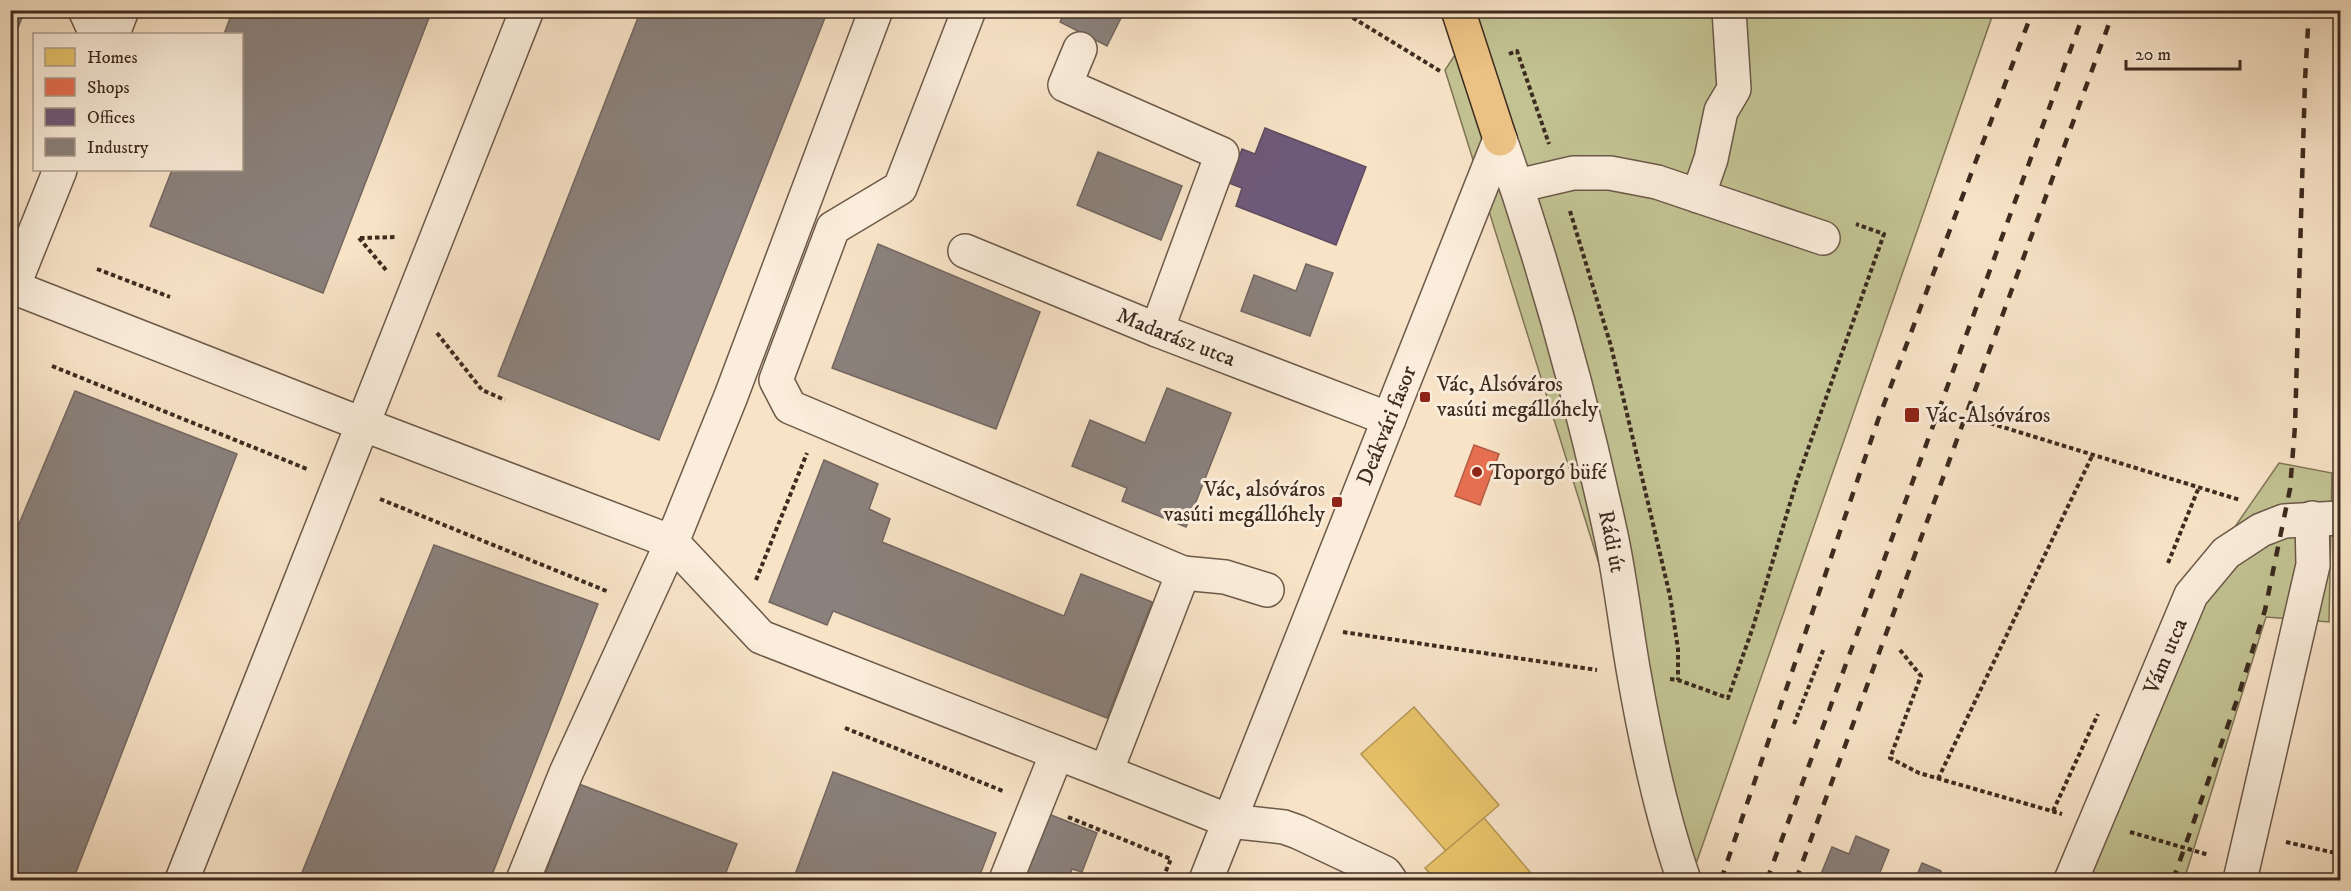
<svg xmlns="http://www.w3.org/2000/svg" width="2351" height="891" viewBox="0 0 2351 891" font-family="'IM FELL DW Pica',serif">
<style>
.green{fill:#c2c292;stroke:#807658;stroke-width:1.5}
.homes{fill:#e9c46a;stroke:#b59654;stroke-width:1.5}
.shops{fill:#e76f51;stroke:#b45b42;stroke-width:1.5}
.offices{fill:#6d597a;stroke:#5f4b5f;stroke-width:1.5}
.industry{fill:#8a817c;stroke:#736760;stroke-width:1.5}
.lines{fill:none;stroke-linecap:round;stroke-linejoin:round}
.minor-casing{stroke:#6c5949;stroke-width:36}
.major-casing{stroke:#3d2b1f;stroke-width:36}
.path{stroke:#3d2b1f;stroke-width:4;stroke-dasharray:4.5 3;stroke-linecap:butt}
.minor{stroke:#faeddb;stroke-width:33}
.major{stroke:#ecc284;stroke-width:33}
.rail{stroke:#3d2b1f;stroke-width:4.5;stroke-dasharray:10 10;stroke-linecap:butt}
.poi-dot{fill:#8f2418;stroke:#faeddb;stroke-width:2}
.labels{text-anchor:middle;dominant-baseline:central;stroke-width:6;stroke-linejoin:round;paint-order:stroke}
.street-label{font-size:22px;fill:#3d2b1f;stroke:#faeddb}
.poi-label{font-size:22px;fill:#3d2b1f;stroke:#faeddb;text-anchor:start}
</style>
<rect width="100%" height="100%" fill="#f8e3c7"/>
<filter id="stains"><feTurbulence type="fractalNoise" baseFrequency=".00333" numOctaves="4"/><feColorMatrix values="0 0 0 0 .2 0 0 0 0 .09 0 0 0 0 .02 0 0 0 .5 -.17"/></filter>
<radialGradient id="worn" r=".72"><stop offset=".6" stop-color="#630" stop-opacity="0"/><stop offset="1" stop-color="#630" stop-opacity=".3"/></radialGradient>
<g class="green">
<polygon points="1484,11 1994,11 1691,878 1634,676 1445,70"/>
<polygon points="2279,463 2332,473 2329,622 2266,617 2184,880 2069,880 2185,599"/>
</g>
<g class="homes">
<polygon points="1414,707 1499,805 1446,851 1361,754"/>
<polygon points="1484,818 1537,880 1436,880 1425,868"/>
</g>
<polygon class="shops" points="1474,445 1499,454 1480,505 1455,496"/>
<polygon class="offices" points="1265,128 1366,167 1336,245 1236,206 1242,188 1229,183 1242,149 1255,154"/>
<g class="industry">
<polygon points="10,10 25,10 10,48"/>
<polygon points="233,10 432,10 323,293 150,226 172,170 242,170 242,34 224,34"/>
<polygon points="641,10 828,10 659,440 498,376"/>
<polygon points="1066,10 1125,10 1107,46 1060,22"/>
<polygon points="1098,152 1182,186 1161,240 1077,205"/>
<polygon points="878,244 1040,312 996,429 832,368"/>
<polygon points="1306,264 1333,273 1310,336 1241,311 1254,275 1296,291"/>
<polygon points="1167,388 1231,413 1186,527 1122,501 1127,488 1072,466 1090,420 1145,443"/>
<polygon points="75,391 237,454 73,880 10,880 10,529 16,531"/>
<polygon points="824,460 878,484 869,509 890,519 882,542 1064,616 1081,574 1152,602 1107,718 833,611 827,625 769,602"/>
<polygon points="434,545 598,604 490,880 299,880"/>
<polygon points="833,772 996,833 978,880 793,880"/>
<polygon points="579,784 737,844 723,880 543,880"/>
<polygon points="1046,813 1097,833 1082,872 1072,869 1068,880 1020,880"/>
<polygon points="1856,836 1889,850 1877,880 1837,880 1821,874 1832,847 1849,854"/>
<polygon points="1922,863 1941,871 1939,878 1945,880 1915,880"/>
</g>
<g class="lines">
<defs>
<g id="minor">
<polyline points="85,10 96,34"/>
<polyline points="113,34 122,10"/>
<polyline points="1080,49 1065,85 1222,154 1157,330"/>
<path id="s1" d="M 1500,139 C 1546,269 1583,404 1612,540 C 1621,584 1626,629 1634,674 C 1646,743 1661,814 1684,880"/>
<polyline points="1517,186 1573,173 1610,173 1657,182 1823,238"/>
<polyline points="1698,196 1711,159 1721,111 1734,89 1729,10"/>
<path id="s2" d="M 965,251 L 1157,330 L 1389,419"/>
<polyline points="10,286 362,424 672,542 761,637 1106,772 1183,573 790,407 776,380 833,228 900,188 969,10"/>
<polyline points="13,287 60,170"/>
<polyline points="1183,573 1225,577 1267,590"/>
<polyline points="1106,772 1229,821 1284,827 1298,832 1385,873 1390,880"/>
<polyline points="182,880 527,10"/>
<polyline points="523,880 566,773 672,542 731,396 876,10"/>
<polyline points="1006,880 1057,753"/>
<path id="s3" d="M 1206,880 L 1500,139"/>
<path id="s4" d="M 2071,880 L 2191,595 L 2226,553 L 2261,530 L 2284,521 L 2340,518"/>
<polyline points="2240,880 2313,565 2312,518"/>
</g>
<polyline id="major" points="1458,10 1500,139"/>
</defs>
<use href="#minor" class="minor-casing"/>
<use href="#major" class="major-casing"/>
<g class="path">
<polyline points="1340,10 1440,71"/>
<polyline points="1509,54 1517,51 1549,144"/>
<polyline points="1570,211 1611,346 1670,596 1678,649 1678,680"/>
<polyline points="359,238 386,270"/>
<polyline points="360,238 397,237"/>
<polyline points="97,269 170,297"/>
<polyline points="437,333 482,390 505,400"/>
<polyline points="52,366 307,469"/>
<polyline points="1983,421 2240,500"/>
<polyline points="380,499 609,592"/>
<polyline points="2168,563 2199,487"/>
<polyline points="756,580 807,453"/>
<polyline points="1343,632 1597,670"/>
<polyline points="1900,650 1921,676 1890,758 1919,773 2062,814"/>
<polyline points="1670,679 1678,680 1728,698 1753,627 1797,480 1884,234 1856,224"/>
<polyline points="1794,724 1824,648"/>
<polyline points="845,728 1003,791"/>
<polyline points="1938,779 2092,456"/>
<polyline points="2053,811 2098,714"/>
<polyline points="1068,817 1171,859 1162,880"/>
<polyline points="2130,832 2209,855"/>
<polyline points="2286,842 2340,854"/>
</g>
<use href="#minor" class="minor"/>
<use href="#major" class="major"/>
<g class="rail">
<polyline points="1721,880 1878,420 2033,10"/>
<polyline points="1767,880 2085,10"/>
<polyline points="1796,880 2114,10"/>
<polyline points="2173,880 2238,697 2265,610 2290,489 2295,426 2305,80 2309,10"/>
</g>
</g>
<g class="poi-dot">
<rect x="1419" y="391" width="12" height="12" rx="3"/>
<rect x="1904" y="407" width="16" height="16" rx="3"/>
<circle cx="1477" cy="472" r="6"/>
<rect x="1331" y="496" width="12" height="12" rx="3"/>
</g>
<g class="labels">
<g class="street-label">
<text stroke="none"><textPath href="#s2" startOffset="228">Madarász utca</textPath></text>
<text stroke="none"><textPath href="#s3" startOffset="489">Deákvári fasor</textPath></text>
<text stroke="none"><textPath href="#s1" startOffset="418">Rádi út</textPath></text>
<text stroke="none"><textPath href="#s4" startOffset="243">Vám utca</textPath></text>
</g>
<g class="poi-label">
<text x="1437" y="384">Vác, Alsóváros<tspan x="1437" dy="25">vasúti megállóhely</tspan></text>
<text x="1926" y="415">Vác-Alsóváros</text>
<text x="1489" y="472">Toporgó büfé</text>
<text x="1325" y="489" text-anchor="end">Vác, alsóváros<tspan x="1325" dy="25">vasúti megállóhely</tspan></text>
</g>
</g>
<rect width="2351" height="891" fill="none" stroke="#f8e3c7" stroke-width="36"/>
<rect x="12" y="12" width="2327" height="867" fill="none" stroke="#3d2b1f" stroke-width="3"/>
<rect x="18" y="18" width="2315" height="855" fill="none" stroke="#3d2b1f" stroke-width="1.5"/>
<rect x="33" y="33" width="210" height="138" fill="#faeddb" stroke="#ae9f90" stroke-width="1.5"/>
<rect x="45" y="48" width="30" height="18" fill="#e9c46a" stroke="#ae9f90" stroke-width="1.5"/>
<text x="87" y="63" font-size="18" fill="#3d2b1f">Homes</text>
<rect x="45" y="78" width="30" height="18" fill="#e76f51" stroke="#ae9f90" stroke-width="1.5"/>
<text x="87" y="93" font-size="18" fill="#3d2b1f">Shops</text>
<rect x="45" y="108" width="30" height="18" fill="#6d597a" stroke="#ae9f90" stroke-width="1.5"/>
<text x="87" y="123" font-size="18" fill="#3d2b1f">Offices</text>
<rect x="45" y="138" width="30" height="18" fill="#8a817c" stroke="#ae9f90" stroke-width="1.5"/>
<text x="87" y="153" font-size="18" fill="#3d2b1f">Industry</text>
<path d="M2126 60v9h114v-9" fill="none" stroke="#3d2b1f" stroke-width="3"/>
<text x="2135" y="60" font-size="18" fill="#3d2b1f" stroke="#faeddb" stroke-width="4.5" paint-order="stroke">20 m</text>
<rect width="100%" height="100%" filter="url(#stains)"/>
<rect width="100%" height="100%" fill="url(#worn)"/>
</svg>
